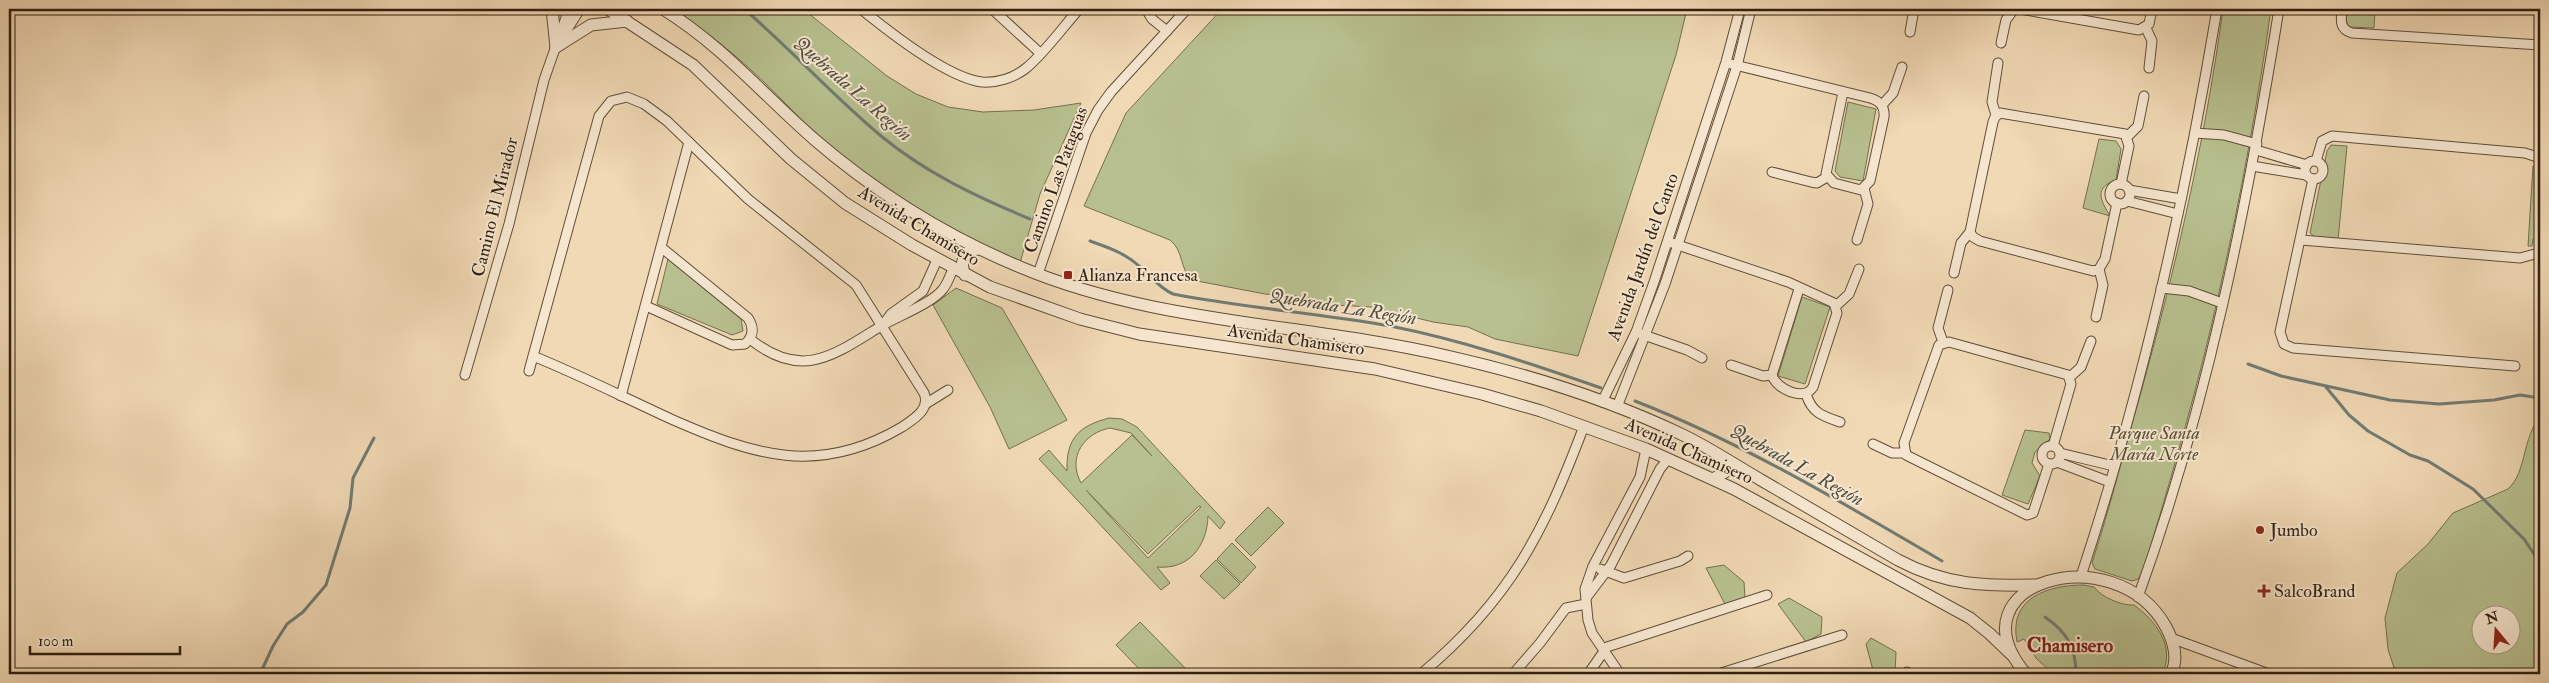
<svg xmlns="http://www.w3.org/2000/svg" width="2549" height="683" viewBox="0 0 2549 683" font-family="'IM FELL Double Pica',serif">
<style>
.green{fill:#b8c08f;stroke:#747050;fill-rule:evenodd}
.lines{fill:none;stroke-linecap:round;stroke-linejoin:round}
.stream{stroke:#717b73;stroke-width:3}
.minor-casing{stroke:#604e3a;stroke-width:11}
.tertiary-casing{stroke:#604e3a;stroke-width:13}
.minor{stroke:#f6e6cf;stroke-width:9}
.tertiary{stroke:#f6e6cf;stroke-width:11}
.poi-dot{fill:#8f2418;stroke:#f6e6cf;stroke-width:2}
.labels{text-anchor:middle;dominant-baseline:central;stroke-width:4;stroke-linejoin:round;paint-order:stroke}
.street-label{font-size:18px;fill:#301f11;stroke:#f6e6cf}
.poi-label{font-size:18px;fill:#301f11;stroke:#f6e6cf;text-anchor:start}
.park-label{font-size:18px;font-style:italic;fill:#594f37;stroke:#f6e6cf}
.water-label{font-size:19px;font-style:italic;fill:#504d42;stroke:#f6e6cf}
.quarter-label{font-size:20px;font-weight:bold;fill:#7a1f14;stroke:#f6e6cf}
</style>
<rect width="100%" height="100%" fill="#f1d9b5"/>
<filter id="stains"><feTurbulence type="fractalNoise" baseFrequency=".004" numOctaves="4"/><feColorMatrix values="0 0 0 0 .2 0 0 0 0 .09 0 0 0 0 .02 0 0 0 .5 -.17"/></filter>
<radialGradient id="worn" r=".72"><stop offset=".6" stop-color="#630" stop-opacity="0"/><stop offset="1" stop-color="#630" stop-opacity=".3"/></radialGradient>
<g class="green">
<path d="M 674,9 L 803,9 L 887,76 L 916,94 L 948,107 L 983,112 L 1034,110 L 1081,103 L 1040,194 L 1020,263 C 951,231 886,192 827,144 C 805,125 786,103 765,83 C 737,56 706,31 674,9 Z"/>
<path d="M 1222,9 L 1687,9 L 1676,55 L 1578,356 L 1495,339 L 1468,327 L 1433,322 L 1372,307 L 1335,305 L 1296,296 L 1265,294 L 1192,280 C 1179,268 1184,251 1170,240 L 1084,206 L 1126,113 Z"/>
<path d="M 2223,9 L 2271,9 C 2258,102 2241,195 2220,288 C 2199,384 2171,478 2143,572 L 2138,579 L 2132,581 L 2095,569 L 2092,563 C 2107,517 2119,470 2132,424 C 2171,288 2204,149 2223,9 Z"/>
<polygon points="2347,9 2375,9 2374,28 2349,27 2346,21"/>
<polygon points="1848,102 1876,109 1863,181 1840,177 1835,171"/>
<path d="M 2099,139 L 2116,141 L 2121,149 L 2116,180 C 2094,188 2100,199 2110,216 L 2083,208 Z"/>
<polygon points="2331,145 2347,146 2338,240 2316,238 2310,233 2327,151"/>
<polygon points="2533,166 2538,167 2540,173 2540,238 2533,239 2532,246 2528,246"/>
<polygon points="668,259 741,319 743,331 732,335 657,304"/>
<polygon points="956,288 1002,308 1067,420 1009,449 990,407 933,305"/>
<polygon points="1802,297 1830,307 1805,384 1778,376"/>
<path d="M 1109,418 L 1122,419 L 1137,427 L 1225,522 L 1220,529 L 1208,516 C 1207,546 1189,570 1157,567 L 1170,583 L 1161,590 L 1039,459 L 1049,450 L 1067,471 C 1066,438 1079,426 1109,418 ZM 1110,428 L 1131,433 L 1152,456 L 1132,435 L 1081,483 C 1067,457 1084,433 1110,428 ZM 1086,490 L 1148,554 L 1199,506 L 1201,507 L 1148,558 Z"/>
<path d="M 2540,418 L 2540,674 L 2396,674 L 2388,649 L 2385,618 L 2397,573 L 2428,544 L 2453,513 L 2508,489 C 2527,472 2522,437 2540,418 ZM 2482,616 L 2512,616 L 2512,646 L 2482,646 Z"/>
<polygon points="2025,430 2049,433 2050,439 2035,452 2032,463 2040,476 2028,504 2002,495"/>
<polygon points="1268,507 1284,523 1251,556 1235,540"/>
<polygon points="1232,543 1256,567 1241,583 1217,559"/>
<polygon points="1216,560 1240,584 1224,599 1200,576"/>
<polygon points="1724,565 1744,582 1745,598 1725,604 1706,568"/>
<path d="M 2084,585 L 2094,587 C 2101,597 2122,606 2134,605 C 2156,621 2176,647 2162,674 L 2053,674 L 2036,658 L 2024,639 L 2017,642 C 2008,597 2049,585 2084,585 Z"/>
<polygon points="1789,598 1822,617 1821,634 1806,642 1778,604"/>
<polygon points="1140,622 1189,672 1187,674 1144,674 1116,645"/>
<polygon points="1871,638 1896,652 1895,674 1874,674 1866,644"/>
</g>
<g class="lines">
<g class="stream">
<path d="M 744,9 C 791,49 833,96 881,136 C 926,173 977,197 1030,219"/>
<path d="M 1090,241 C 1107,247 1125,253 1139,266 C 1151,276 1159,288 1173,294 C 1245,308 1318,313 1390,326 C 1462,340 1532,364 1601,388"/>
<polyline points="2248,364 2281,376 2390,400 2439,404 2494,400 2520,395 2540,398"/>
<polyline points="2326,387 2349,415 2368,431 2410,455 2428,461 2473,489 2524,539 2540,563"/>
<path d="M 1635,401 C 1743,443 1843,503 1942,561"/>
<path d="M 2045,617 C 2067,632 2076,648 2076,674"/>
<polyline points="260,674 273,646 287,624 303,612 326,585 350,508 353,478 374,438"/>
</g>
<defs>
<g id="minor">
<path d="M 861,9 C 888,31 948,78 982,82 C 997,83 1013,78 1025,69 C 1042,56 1064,26 1079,9"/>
<polyline points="992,9 1040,53"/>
<polyline points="1146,9 1152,19 1167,31"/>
<polyline points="2020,9 2139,30 2149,24 2152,9"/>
<path d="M 2342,9 C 2341,20 2339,29 2352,33 L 2540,45"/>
<polyline points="2146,28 2152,41 2149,68"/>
<polyline points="1910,32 1914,9"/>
<polyline points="563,36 580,9"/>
<polyline points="2001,43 2006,20 2014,9"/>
<path d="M 1731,64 L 1870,98 C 1880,101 1885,106 1884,117 L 1870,181 L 1861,190 L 1834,183 L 1826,174 L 1843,92"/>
<polyline points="1882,105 1893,93 1902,67"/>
<polyline points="1996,115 1992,102 1998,63"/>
<polyline points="2195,133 2224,135 2257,144"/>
<polyline points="2127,137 2138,126 2144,96"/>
<polyline points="2256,150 2307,165"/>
<circle cx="2314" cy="170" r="9"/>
<polyline points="2316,161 2322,141 2332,136 2525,153 2540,158"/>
<polyline points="2252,166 2306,175"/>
<polyline points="1772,172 1811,182 1817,183 1827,177"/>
<polyline points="2313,179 2280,332 2284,344 2293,348 2515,366"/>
<circle cx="2120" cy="194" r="10"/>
<polyline points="2129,190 2181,199"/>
<polyline points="2127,201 2178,214"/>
<polyline points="2117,203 2105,259 2099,269 2093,271 1980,241 1973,237 1970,232 1993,122 1995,117 2000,113 2125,134 2129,146 2121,184"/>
<polyline points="1857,240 1868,204 1864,188"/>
<polyline points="2301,240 2520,258 2535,254"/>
<path d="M 1672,243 L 1788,282 L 1834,303 L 1837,313 L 1813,387 C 1804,402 1776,389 1772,375 L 1799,289"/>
<polyline points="1954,273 1961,243 1970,232"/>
<polyline points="1038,274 1086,133 1098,110 1111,92 1187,9"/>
<polyline points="2161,288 2189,291 2222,303"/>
<path d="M 646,306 L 732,345 L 745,344 C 754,336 754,327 748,318 L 662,248"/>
<polyline points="1836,306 1849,294 1859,269"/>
<polyline points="2096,317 2103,285 2099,269"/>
<polyline points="883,325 891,314 923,291 937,260"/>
<polyline points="1641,334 1687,350 1702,358"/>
<path d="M 750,339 C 802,381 834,355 881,326 C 896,317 933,303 943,289 C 948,283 950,275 953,269"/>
<polyline points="1943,342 1938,328 1948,290"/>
<polyline points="1731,365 1763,376 1772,375"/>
<path d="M 529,371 L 533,356 L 599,116 L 611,101 L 627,97 L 644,104 L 667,121 L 748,199 L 856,285 L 924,393 C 931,409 914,419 902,427 C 818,477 753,455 671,419 C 625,398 580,375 533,356"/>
<polyline points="465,375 509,224 544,80 569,9"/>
<polyline points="2070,377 2081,367 2091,341"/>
<path d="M 1806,394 C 1812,413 1822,416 1840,422"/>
<polyline points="621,396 689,142"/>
<polyline points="1602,402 1636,332 1654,282 1726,62 1740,9"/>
<polyline points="927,403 948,390"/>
<polyline points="1617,407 1665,284 1737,66 1751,9"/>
<polyline points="1873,444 1892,453 1904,453"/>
<circle cx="2051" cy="455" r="9"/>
<polyline points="2060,453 2114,466"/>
<polyline points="2057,462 2110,482"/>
<polyline points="2049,464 2035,507 2033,513 2027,515 1906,455 1904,443 1939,345 1949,342 2068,375 2071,384 2053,446"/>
<polyline points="1600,569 1624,578 1680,561 1688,556"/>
<path d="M 2081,576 C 2142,391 2185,201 2217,9"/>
<path d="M 2138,597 C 2207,407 2247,207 2279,9"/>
<polyline points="1586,598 1611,565 1660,469 1668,459"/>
<polyline points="2171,638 2269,674"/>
<path d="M 1421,674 C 1510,600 1544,532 1584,426"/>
<polyline points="1513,674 1540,643 1566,608 1586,604"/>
<polyline points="1588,674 1607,647 1767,595"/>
<polyline points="1620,674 1592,633 1588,620 1585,589 1593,566 1640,477 1646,449"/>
<polyline points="1718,674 1842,635"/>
<polyline points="1906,674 1907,672"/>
</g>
<g id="tertiary">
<polyline points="552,9 556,47"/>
<polyline points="608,9 693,65 791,159 845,203 912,245 990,287 1080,319 1139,334 1375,369 1482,394 1541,411 1646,449 1734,489 1970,618 1990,634 2013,656"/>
<path d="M 663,9 C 724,47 762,94 815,140 C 877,193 945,236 1020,267 C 1155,324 1305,323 1447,356 C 1527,374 1608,399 1683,435 C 1710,448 1735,465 1761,480 C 1807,507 1853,534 1898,560 C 1947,586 1985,586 2038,585"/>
<polyline points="556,47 591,25 627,21"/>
<path d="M 965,275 C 959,262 964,250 979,249"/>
<polyline points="1713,479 1725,472 1726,460"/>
<path d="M 2026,674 C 1948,582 2115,535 2166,627 C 2174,642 2179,658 2171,674"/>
</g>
</defs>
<use href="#minor" class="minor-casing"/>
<use href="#tertiary" class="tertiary-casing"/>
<use href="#minor" class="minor"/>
<use href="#tertiary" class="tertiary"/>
</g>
<g class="poi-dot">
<rect x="1063" y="270" width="10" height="10" rx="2.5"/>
<circle cx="2260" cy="530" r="5"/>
<path d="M2261.5 583.5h5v5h5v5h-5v5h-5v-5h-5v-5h5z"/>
</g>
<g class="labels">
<g class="street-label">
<text transform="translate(1056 180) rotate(-70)">Camino Las Pataguas</text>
<text transform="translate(495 207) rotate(-76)">Camino El Mirador</text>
<text transform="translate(919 226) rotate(31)">Avenida Chamisero</text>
<text transform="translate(1643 257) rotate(-70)">Avenida Jardín del Canto</text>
<text transform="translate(1296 340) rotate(8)">Avenida Chamisero</text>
<text transform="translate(1689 451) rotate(24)">Avenida Chamisero</text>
</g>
<g class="poi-label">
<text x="1078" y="275">Alianza Francesa</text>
<text x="2270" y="530">Jumbo</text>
<text x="2274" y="591">SalcoBrand</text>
</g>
<g class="park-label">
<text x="2154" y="433">Parque Santa<tspan x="2154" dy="21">María Norte</tspan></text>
</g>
<g class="water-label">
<text transform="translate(853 89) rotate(41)">Quebrada La Región</text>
<text transform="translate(1343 307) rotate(9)">Quebrada La Región</text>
<text transform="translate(1797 465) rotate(29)">Quebrada La Región</text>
</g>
<g class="quarter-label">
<text x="2070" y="645">Chamisero</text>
</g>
</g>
<rect width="2549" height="683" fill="none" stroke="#f1d9b5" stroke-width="30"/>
<rect x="10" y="10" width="2529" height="663" fill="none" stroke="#301f11" stroke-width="2.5"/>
<rect x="15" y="15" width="2519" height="653" fill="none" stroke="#301f11"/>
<g transform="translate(2496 630) rotate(342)"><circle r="24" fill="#f6e6cf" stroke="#a79683"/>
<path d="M0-4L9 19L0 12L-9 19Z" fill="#8f2418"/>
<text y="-8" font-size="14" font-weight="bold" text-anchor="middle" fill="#301f11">N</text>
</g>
<path d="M30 646v8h150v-8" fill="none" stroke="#301f11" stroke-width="2.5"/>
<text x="38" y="646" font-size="15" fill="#301f11" stroke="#f6e6cf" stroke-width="4" paint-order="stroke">100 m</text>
<rect width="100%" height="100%" filter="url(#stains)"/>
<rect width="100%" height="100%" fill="url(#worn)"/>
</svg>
